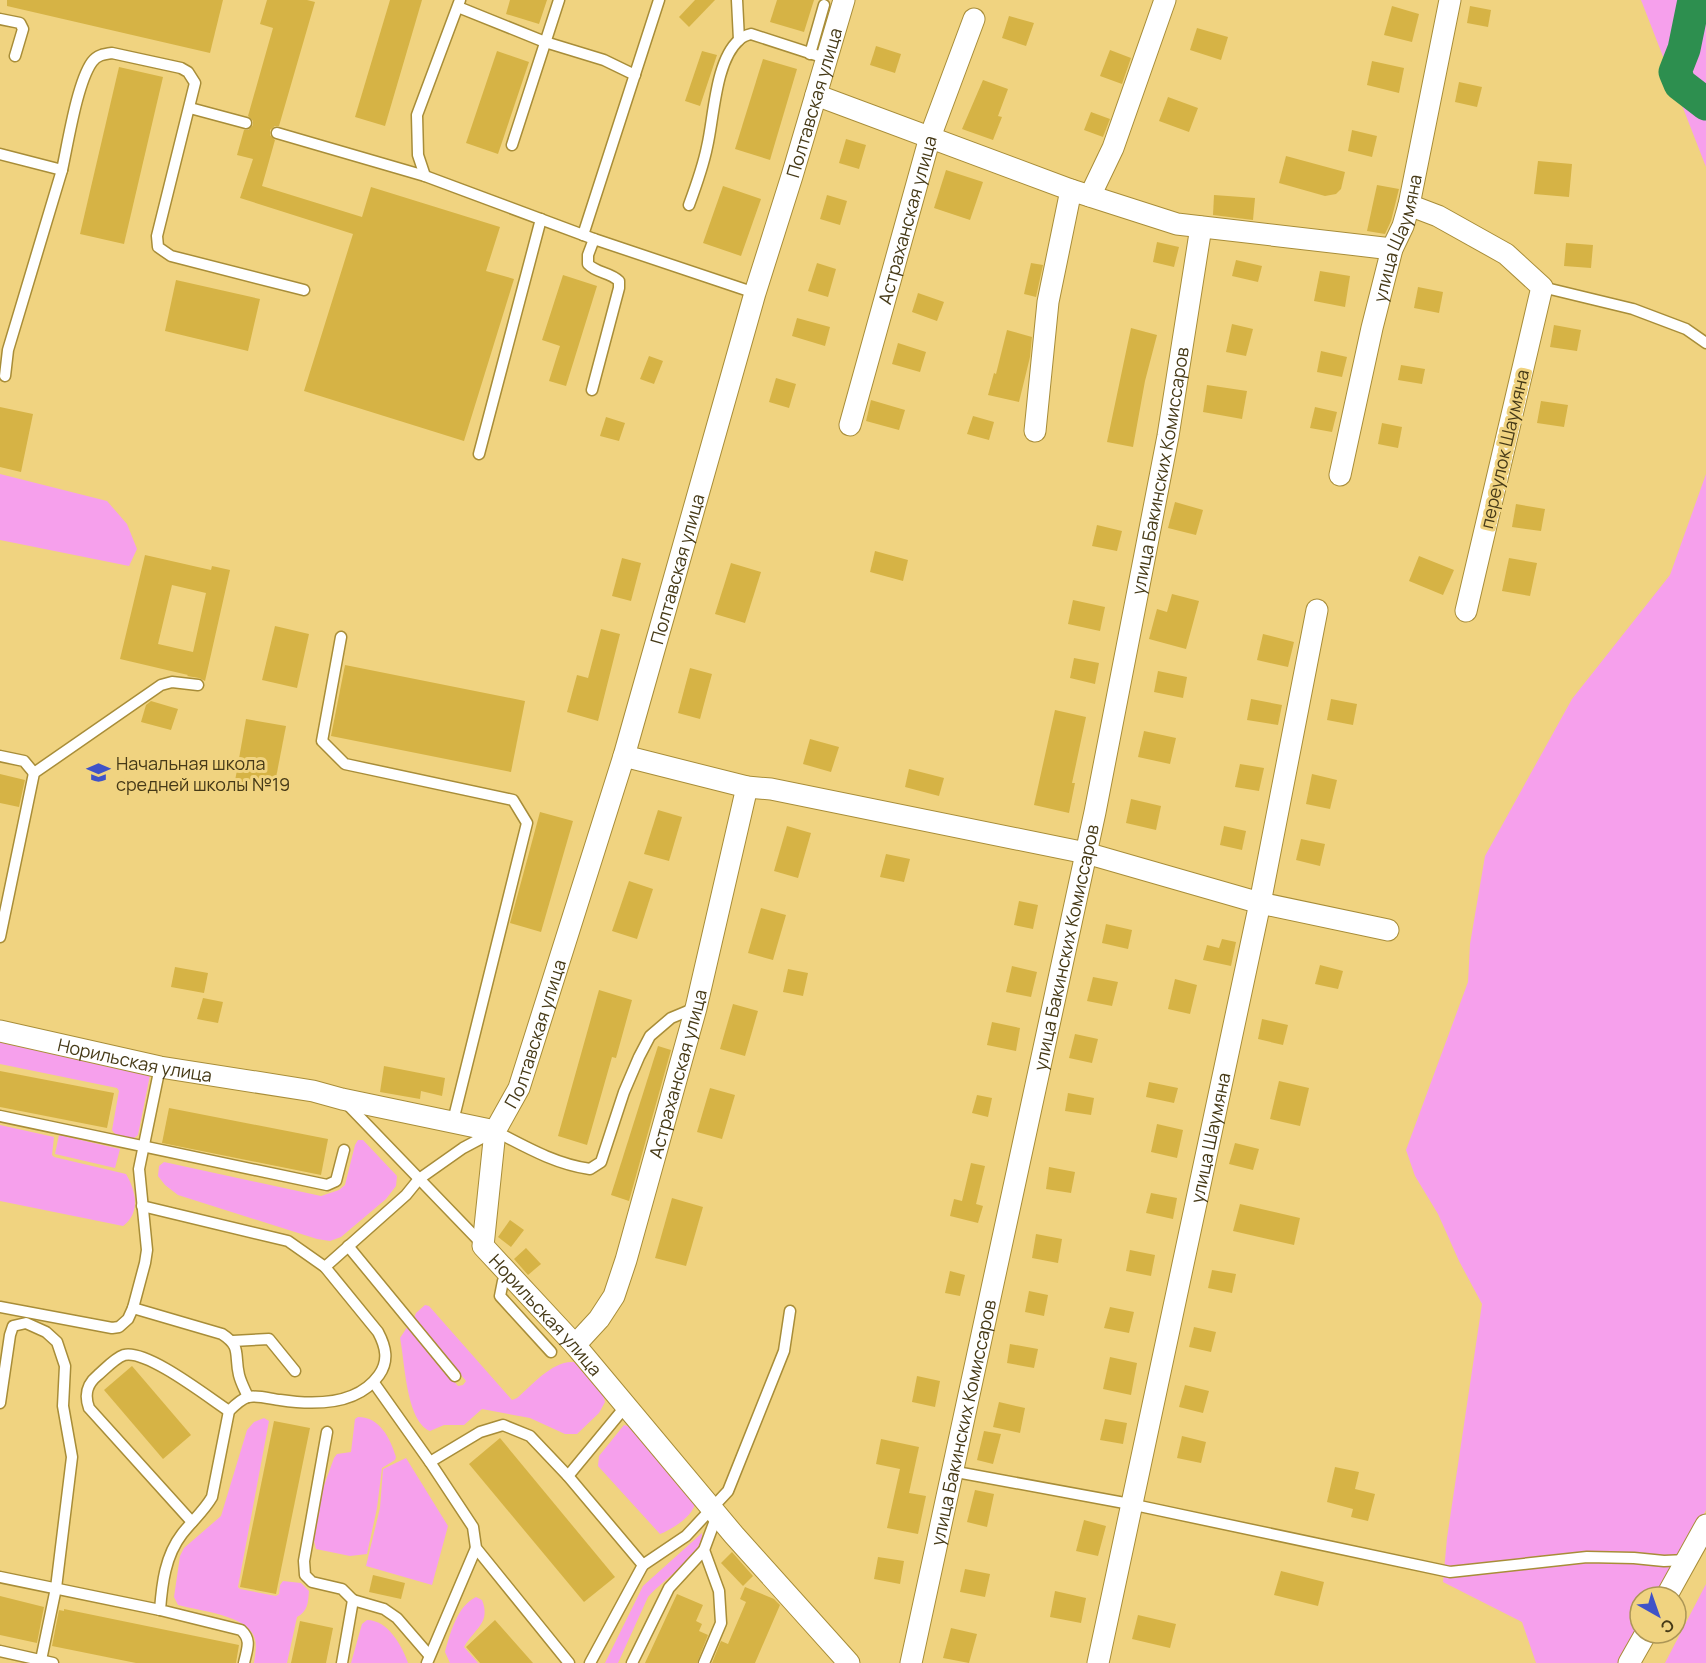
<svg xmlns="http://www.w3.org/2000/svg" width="1706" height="1663" viewBox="0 0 1706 1663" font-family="Manrope,sans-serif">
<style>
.green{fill:#f6a0ec}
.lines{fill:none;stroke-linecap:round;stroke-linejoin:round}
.river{stroke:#2d8f4f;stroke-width:33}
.building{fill:#d6b345;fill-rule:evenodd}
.lane-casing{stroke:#a88d38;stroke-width:13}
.street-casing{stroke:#a88d38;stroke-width:23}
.lane{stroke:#fff;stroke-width:10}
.street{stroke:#fff;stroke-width:21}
.labels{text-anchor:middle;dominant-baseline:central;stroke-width:6;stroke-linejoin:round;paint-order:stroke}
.street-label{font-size:18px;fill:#463a17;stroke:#f0d380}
.poi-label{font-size:18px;fill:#463a17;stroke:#f0d380;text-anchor:start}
</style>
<rect width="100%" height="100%" fill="#f0d380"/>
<g class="green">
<polygon points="1641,0 1706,0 1706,167"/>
<polygon points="0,474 107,501 127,524 137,549 129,566 0,540"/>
<polygon points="1706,474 1706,1510 1659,1597 1640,1597 1640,1631 1623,1663 1536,1663 1522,1622 1443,1582 1447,1538 1482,1304 1459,1261 1438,1214 1415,1176 1406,1150 1468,982 1470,944 1485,856 1572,699 1670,575"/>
<polygon points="0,1041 150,1075 138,1135 133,1139 115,1134 112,1130 119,1091 117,1088 0,1064"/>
<path d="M 0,1125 L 54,1137 L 52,1155 L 54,1157 L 126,1174 C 136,1191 141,1213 123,1226 L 0,1201 Z"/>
<polygon points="59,1135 120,1149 115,1168 55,1154"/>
<polygon points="358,1140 363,1140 397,1176 396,1186 386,1199 341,1237 330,1241 317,1239 178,1195 165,1185 158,1176 159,1166 164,1162 321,1196 339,1190 345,1185 355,1145"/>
<path d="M 425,1305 L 429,1306 L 512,1400 L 517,1398 C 532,1385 553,1360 574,1362 L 603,1395 L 605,1402 L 599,1413 L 577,1434 L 565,1434 L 530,1418 L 482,1409 L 464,1425 L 444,1425 L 430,1431 C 406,1421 405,1362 400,1338 L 408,1326 L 458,1386 L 463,1385 L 466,1381 L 414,1318 L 416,1313 Z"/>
<path d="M 358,1417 C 380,1417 390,1438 396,1457 L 395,1460 L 382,1468 L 377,1508 L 367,1554 L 350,1556 L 316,1549 L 314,1541 L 322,1491 L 334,1458 L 337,1454 L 351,1452 L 355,1419 Z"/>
<path d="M 264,1418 L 269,1421 L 238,1587 L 240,1589 L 276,1596 L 279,1594 L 280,1585 L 283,1581 L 301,1583 L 309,1591 C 308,1603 308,1611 297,1617 L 287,1663 L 254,1663 C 255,1656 257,1646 255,1639 C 249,1615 199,1611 178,1605 L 174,1597 L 180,1556 L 184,1548 L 221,1516 L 247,1430 L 254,1422 Z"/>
<path d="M 624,1425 L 628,1426 L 695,1502 C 695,1515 671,1530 660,1534 L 598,1466 L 599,1456 Z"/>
<polygon points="406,1458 448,1526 432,1585 366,1566 380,1508 383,1469"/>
<path d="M 702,1533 C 704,1555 662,1580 648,1597 L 618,1663 L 605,1663 L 643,1586 Z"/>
<polygon points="1706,1584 1706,1663 1665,1663"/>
<path d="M 476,1597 L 482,1600 C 491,1623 475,1628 464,1647 L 478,1663 L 450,1663 L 445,1652 C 450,1634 457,1606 476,1597 Z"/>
<path d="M 367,1620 C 388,1620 402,1646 408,1663 L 351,1663 L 362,1624 Z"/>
</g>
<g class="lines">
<polyline class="river" points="1694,0 1684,49 1675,72 1680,84 1706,104"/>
</g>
<g class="building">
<polygon points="7,0 223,0 210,53 7,6"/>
<polygon points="267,0 307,0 315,2 279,126 275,126 270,130 270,135 275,140 262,186 362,217 371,187 500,227 486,271 514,279 464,441 304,391 353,234 240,198 253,159 237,155 244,130 248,130 253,125 253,121 248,116 273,28 260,24"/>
<polygon points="390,0 422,0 385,126 355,117"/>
<polygon points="510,0 547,0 539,24 506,14"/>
<polygon points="695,0 715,0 689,27 679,17"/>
<polygon points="777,0 814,0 804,32 770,22"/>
<polygon points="1392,6 1419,14 1412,42 1384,35"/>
<polygon points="1470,6 1491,10 1488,27 1467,23"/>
<polygon points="1009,16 1034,23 1026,46 1002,38"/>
<polygon points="1197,28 1228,37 1221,60 1190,50"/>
<polygon points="876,46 901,54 895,73 870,65"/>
<polygon points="1110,50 1131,58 1122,84 1100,76"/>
<polygon points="497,51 529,62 498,154 466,143"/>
<polygon points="702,51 717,55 700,106 685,101"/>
<polygon points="763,59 797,69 770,160 735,149"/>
<polygon points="1372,61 1404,68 1399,93 1367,85"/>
<polygon points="119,67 163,77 124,244 80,234"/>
<polygon points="983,80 1008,89 998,116 1002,117 993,140 962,129"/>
<polygon points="1459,82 1482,87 1477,107 1455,102"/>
<polygon points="1168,97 1198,108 1189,132 1159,121"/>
<polygon points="1091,112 1110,119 1103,137 1084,130"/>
<polygon points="1352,130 1377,136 1372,157 1348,151"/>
<polygon points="846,139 866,145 859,169 839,163"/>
<polygon points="1286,156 1345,172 1341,189 1336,194 1325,196 1279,183"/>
<polygon points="1538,161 1572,164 1569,197 1534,194"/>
<polygon points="946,170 983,182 970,220 934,208"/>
<polygon points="1377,185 1399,189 1391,221 1385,234 1367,231"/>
<polygon points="723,186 761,199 741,256 703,243"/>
<polygon points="827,195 847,201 840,225 820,219"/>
<polygon points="1214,195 1255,198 1253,220 1213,215"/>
<polygon points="1157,242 1179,247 1174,267 1153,262"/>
<polygon points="1566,243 1593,245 1591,268 1564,266"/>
<polygon points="1236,260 1262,266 1258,282 1232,276"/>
<polygon points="817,263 836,269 828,297 808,291"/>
<polygon points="1031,263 1043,265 1036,297 1024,294"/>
<polygon points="1320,271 1350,276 1345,307 1314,301"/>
<polygon points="563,275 597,286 566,386 549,381 560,346 542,340"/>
<polygon points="176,280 260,299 248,351 165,331"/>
<polygon points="1418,287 1443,292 1439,313 1414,308"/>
<polygon points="918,293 944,302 937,321 912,312"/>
<polygon points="797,318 830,327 825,346 792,336"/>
<polygon points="1232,324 1253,329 1246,356 1226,352"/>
<polygon points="1554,325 1581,330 1577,351 1550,347"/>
<polygon points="1131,328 1157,335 1145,381 1133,447 1107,442"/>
<polygon points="1007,330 1032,337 1030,357 1019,402 988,395 994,373 996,374"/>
<polygon points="898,343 926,352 920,372 892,364"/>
<polygon points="1321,351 1347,357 1342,377 1317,372"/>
<polygon points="649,356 663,361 654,384 640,379"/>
<polygon points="1401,365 1425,369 1422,384 1398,380"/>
<polygon points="776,378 796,384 789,408 769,402"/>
<polygon points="1207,385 1247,391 1242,419 1203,412"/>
<polygon points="871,400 905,410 899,430 866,421"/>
<polygon points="1541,401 1568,405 1564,427 1537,423"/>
<polygon points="0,407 33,414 21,472 0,467"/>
<polygon points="1315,407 1337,412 1332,432 1310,428"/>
<polygon points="973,416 994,422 989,440 967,434"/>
<polygon points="606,417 625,423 619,441 600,436"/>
<polygon points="1382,423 1402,427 1398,448 1378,444"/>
<polygon points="1175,502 1203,510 1196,535 1168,528"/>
<polygon points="1516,504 1545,509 1541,531 1512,527"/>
<polygon points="1097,525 1122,531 1117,551 1092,546"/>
<polygon points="875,551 908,560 903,581 870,572"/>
<path d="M 145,555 L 211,570 L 212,566 L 230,570 L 205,681 L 199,678 L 187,676 L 188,675 L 120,659 ZM 172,585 L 206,593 L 193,652 L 158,644 Z"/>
<polygon points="1419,556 1454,570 1443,595 1409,581"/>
<polygon points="622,558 641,563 631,601 612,596"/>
<polygon points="1509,558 1537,563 1530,596 1502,591"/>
<polygon points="731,563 761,572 745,623 715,614"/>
<polygon points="1172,594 1199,601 1186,649 1149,639 1157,609 1167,612"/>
<polygon points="1073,600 1105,607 1100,631 1068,624"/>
<polygon points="275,626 309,634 297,688 262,680"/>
<polygon points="601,629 620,634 598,721 567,712 577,675 588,678"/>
<polygon points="1263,634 1294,642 1288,667 1257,660"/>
<polygon points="1074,658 1099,663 1095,684 1070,678"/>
<polygon points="345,665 525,701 511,772 331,736"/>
<polygon points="690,668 712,674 700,719 678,713"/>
<polygon points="1158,671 1187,677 1183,698 1154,692"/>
<polygon points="1251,699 1282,705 1278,725 1247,720"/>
<polygon points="1331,699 1357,704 1353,725 1327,720"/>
<polygon points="151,701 178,709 171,730 141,722 146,705"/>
<polygon points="1055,710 1086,717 1072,783 1075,783 1069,813 1034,805"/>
<polygon points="246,719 286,726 274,788 235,781"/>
<polygon points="1144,731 1176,738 1170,764 1138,757"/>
<polygon points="810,739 839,747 831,772 803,764"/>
<polygon points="1240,764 1264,768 1259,791 1235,787"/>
<polygon points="909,769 944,778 939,796 905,787"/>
<polygon points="0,774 25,780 19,807 0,803"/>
<polygon points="1312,774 1337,780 1330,809 1306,804"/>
<polygon points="1131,799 1161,806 1156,830 1126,823"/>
<polygon points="658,810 682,817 669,861 644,854"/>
<polygon points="540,812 573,821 541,932 510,923"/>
<polygon points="787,826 811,833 798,878 774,871"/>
<polygon points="1224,826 1246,831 1242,850 1220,845"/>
<polygon points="1301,839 1325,844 1320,866 1296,860"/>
<polygon points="886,854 910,859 904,882 880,877"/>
<polygon points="629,881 653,889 637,939 612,931"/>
<polygon points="1019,901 1038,905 1033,929 1014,925"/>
<polygon points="761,908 786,915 773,960 748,953"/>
<polygon points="1106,924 1132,930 1128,949 1102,943"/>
<polygon points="1222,939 1236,942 1231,966 1203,960 1207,945 1219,948"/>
<polygon points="1320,965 1343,971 1338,989 1315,984"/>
<polygon points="1012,966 1037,972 1031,997 1006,992"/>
<polygon points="175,967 208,973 204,993 171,987"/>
<polygon points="788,969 808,973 803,996 783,992"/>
<polygon points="1093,977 1118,982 1112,1006 1087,1001"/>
<polygon points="1175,979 1197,985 1190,1014 1168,1009"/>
<polygon points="599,990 632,1000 616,1058 612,1057 587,1145 558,1136"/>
<polygon points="203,998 223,1002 218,1023 197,1019"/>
<polygon points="733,1004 758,1011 745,1056 720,1049"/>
<polygon points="1262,1019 1288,1025 1283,1045 1258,1039"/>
<polygon points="992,1022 1020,1028 1016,1051 987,1045"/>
<polygon points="1075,1034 1098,1039 1092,1063 1069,1058"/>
<polygon points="658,1046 671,1050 629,1201 611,1195"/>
<polygon points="384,1066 445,1078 442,1096 421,1091 420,1099 380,1092"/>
<polygon points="0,1071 114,1093 107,1128 0,1107"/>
<polygon points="1279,1081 1309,1088 1300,1126 1270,1119"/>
<polygon points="1149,1082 1178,1088 1174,1103 1146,1097"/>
<polygon points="710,1088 735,1095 722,1139 697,1132"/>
<polygon points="1068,1093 1094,1098 1091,1115 1065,1111"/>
<polygon points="977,1095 992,1098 988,1117 972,1113"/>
<polygon points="169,1108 328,1139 321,1175 162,1143"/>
<polygon points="1157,1124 1183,1130 1177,1158 1151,1152"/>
<polygon points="1235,1143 1259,1149 1253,1170 1229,1164"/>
<polygon points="971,1163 985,1166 976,1204 983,1206 978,1223 950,1216 954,1199 962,1201"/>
<polygon points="1049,1167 1075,1172 1071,1193 1046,1189"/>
<polygon points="1151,1193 1177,1198 1173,1219 1146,1213"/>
<polygon points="672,1198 703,1207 686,1266 655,1258"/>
<polygon points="1240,1204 1300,1218 1294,1245 1233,1231"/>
<polygon points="510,1220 524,1230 511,1247 498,1237"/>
<polygon points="1036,1234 1062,1239 1058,1263 1032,1258"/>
<polygon points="526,1248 541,1264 528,1275 514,1259"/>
<polygon points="1130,1250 1155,1255 1151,1276 1126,1271"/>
<polygon points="1212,1270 1236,1274 1232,1293 1208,1288"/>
<polygon points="950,1271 965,1275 960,1296 945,1293"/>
<polygon points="1029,1291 1048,1295 1044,1316 1025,1312"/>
<polygon points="1110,1307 1134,1312 1129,1333 1104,1328"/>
<polygon points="1194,1327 1216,1332 1211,1352 1189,1347"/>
<polygon points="1010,1344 1038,1349 1034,1368 1007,1363"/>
<polygon points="1110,1357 1137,1363 1131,1395 1103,1389"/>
<polygon points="132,1366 191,1435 163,1459 104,1390"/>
<polygon points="917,1376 940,1381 935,1407 912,1402"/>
<polygon points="1185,1385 1209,1391 1203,1413 1179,1407"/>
<polygon points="999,1402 1025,1408 1020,1433 993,1427"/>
<polygon points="1105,1419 1127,1423 1123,1444 1100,1440"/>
<polygon points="274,1421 310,1428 276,1594 240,1587"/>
<polygon points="984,1431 1001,1434 993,1464 977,1460"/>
<polygon points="1182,1436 1206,1442 1201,1463 1177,1458"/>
<polygon points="500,1438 615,1577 584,1602 469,1464"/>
<polygon points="881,1439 919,1447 909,1493 926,1496 918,1534 887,1528 900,1469 876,1464"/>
<polygon points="1335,1467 1359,1472 1355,1489 1375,1494 1368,1521 1351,1517 1353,1509 1327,1502"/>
<polygon points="975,1490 994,1494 987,1527 967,1522"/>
<polygon points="1084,1520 1106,1526 1098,1556 1076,1551"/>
<polygon points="732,1552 753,1576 743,1586 721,1563"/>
<polygon points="878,1557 904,1561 900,1584 874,1579"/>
<polygon points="965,1569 990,1574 985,1597 960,1592"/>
<polygon points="1281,1571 1324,1582 1318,1606 1274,1595"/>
<polygon points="373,1575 405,1583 401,1599 369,1592"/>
<polygon points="745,1587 774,1599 780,1605 755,1663 712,1663 721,1641 728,1644 746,1602 740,1599"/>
<polygon points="1055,1591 1086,1598 1081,1623 1050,1617"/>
<polygon points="677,1594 703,1605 696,1621 702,1624 699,1631 708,1635 697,1663 645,1663"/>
<polygon points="0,1596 44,1607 37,1643 0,1635"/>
<polygon points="64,1609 239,1645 236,1663 136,1663 52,1646 59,1610 64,1611"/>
<polygon points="1138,1615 1176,1624 1170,1648 1132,1639"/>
<polygon points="495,1620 510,1637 533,1663 480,1663 466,1647"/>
<polygon points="300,1621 333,1628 326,1663 291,1663"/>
<polygon points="951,1628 977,1634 969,1663 943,1658"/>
</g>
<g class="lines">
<defs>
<g id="lane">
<polyline points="737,0 739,40"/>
<polyline points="458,7 545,42 604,60 635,75"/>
<polyline points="0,19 20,23 23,29 15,56"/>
<polyline points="810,54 824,5"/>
<polyline points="190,108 246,123"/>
<polyline points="277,133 425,176 594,239 755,293"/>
<polyline points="512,145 559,0"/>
<path d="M 0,154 L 62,170 C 68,143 77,83 92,62 C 97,55 104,54 112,53 L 181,68 L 188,72 L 195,83 L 157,236 L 158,247 L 171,256 L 304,290"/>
<polyline points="425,176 418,155 417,115 460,0"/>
<path d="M 689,205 C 696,186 703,167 707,147 C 714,118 715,61 739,40 C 742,37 747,35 751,34 L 825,58"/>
<polyline points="583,235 659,0"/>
<polyline points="1542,287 1633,309 1686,329 1706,343"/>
<polyline points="5,376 8,350 62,170"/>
<path d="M 592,390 L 619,288 L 619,281 C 610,272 596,273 588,264 L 588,255 L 594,239"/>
<polyline points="479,454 541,219"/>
<polyline points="341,637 322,741 345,764 513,800 527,823 453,1121"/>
<polyline points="0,756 24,761 34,773"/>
<polyline points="0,937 34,773 161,685 172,682 198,685"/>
<polyline points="346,1103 483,1245"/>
<polyline points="0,1116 327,1185 336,1181 344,1150"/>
<polyline points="142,1206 288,1241 325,1267"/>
<polyline points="348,1246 455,1376"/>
<polyline points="509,1275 503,1281 500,1296 551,1352"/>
<polyline points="0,1307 112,1328 119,1327 128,1319 133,1308 145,1263 147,1250 139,1169 160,1067"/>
<path d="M 133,1308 L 222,1334 C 242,1347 234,1354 239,1375 C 241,1383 245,1390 248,1397"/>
<polyline points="233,1341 269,1339 295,1371"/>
<polyline points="374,1383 430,1462 473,1527 476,1548 569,1663"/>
<polyline points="0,1403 10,1335 13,1326 26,1323 46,1332 57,1342 65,1366 63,1406 72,1457 56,1588 41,1660"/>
<polyline points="327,1432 304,1561 305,1575 312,1582 342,1589 353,1600 342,1663"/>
<polyline points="430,1462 480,1432 503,1425 530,1436 568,1476 643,1565 590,1663"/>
<polyline points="951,1471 1130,1504 1450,1572 1587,1557 1634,1558 1664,1561 1687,1560"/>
<polyline points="568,1476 625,1407"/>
<path d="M 192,1522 L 89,1408 C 84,1394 87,1384 98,1375 C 105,1369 115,1358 124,1355 C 147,1349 209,1398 229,1411"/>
<polyline points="643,1565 686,1536 728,1491 784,1351 790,1311"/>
<polyline points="0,1577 160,1610"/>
<polyline points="353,1600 384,1609 397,1618 429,1655"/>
<polyline points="0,1651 53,1663"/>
<path d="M 244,1663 C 247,1649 252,1640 241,1630 L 160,1610 C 162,1584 165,1556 182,1534 C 192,1521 204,1511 212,1497 L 229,1411 C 234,1406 241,1399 248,1397 C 257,1395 271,1399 280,1400 C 313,1405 357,1406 379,1375 C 389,1361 386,1347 378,1332 L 325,1267 L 406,1195 L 419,1179 L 463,1148 L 495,1131 C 526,1147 555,1164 590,1169 L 601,1162 L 624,1092 L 639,1057 L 650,1036 L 671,1018 L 695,1008"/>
<polyline points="427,1663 476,1548"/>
<polyline points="632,1663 669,1588 704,1550 717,1515"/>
<polyline points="704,1663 721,1623 719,1591 704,1550"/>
</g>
<g id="street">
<polyline points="816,95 1071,190 1177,224 1392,249"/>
<polyline points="1090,196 1113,148 1165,0"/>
<polyline points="1409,205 1438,216 1506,254 1542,287 1466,611"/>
<path id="s1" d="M 850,425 L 930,137 L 974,19"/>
<polyline points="1035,431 1048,302 1071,190"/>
<path id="s2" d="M 1340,475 L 1372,328 L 1392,249 L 1403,226 L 1409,205 L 1450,0"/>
<polyline points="624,756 747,787 771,789 1086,853 1260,903 1388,930"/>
<path id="s3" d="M 0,1031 L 160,1067 L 313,1091 L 342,1099 L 495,1131 L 483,1246 L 575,1345 L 734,1535 L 849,1663"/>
<path id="s4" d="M 495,1131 L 519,1088 L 624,756 L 755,293 L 792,176 L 844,0"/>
<path id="s5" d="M 575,1345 L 599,1319 L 614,1296 L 626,1260 L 696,1008 L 747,787"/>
<polyline points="1666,1597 1706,1525"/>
<path id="s6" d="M 911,1663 L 1095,812 L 1168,436 L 1201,227"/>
<path id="s7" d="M 1098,1663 L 1260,903 L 1317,610"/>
<polyline points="1629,1663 1646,1633"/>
</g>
</defs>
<use href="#lane" class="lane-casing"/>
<use href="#street" class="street-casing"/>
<use href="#lane" class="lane"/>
<use href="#street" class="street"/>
</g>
<defs>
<symbol id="school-bare" viewBox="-9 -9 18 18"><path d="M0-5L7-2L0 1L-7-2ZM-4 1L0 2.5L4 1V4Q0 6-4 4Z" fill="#4053c7" stroke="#f0d380" stroke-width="2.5" paint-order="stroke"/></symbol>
</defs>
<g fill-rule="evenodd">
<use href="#school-bare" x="82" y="756" width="33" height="33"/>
</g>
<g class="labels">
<g class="street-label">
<text stroke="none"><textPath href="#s4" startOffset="1078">Полтавская улица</textPath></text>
<text stroke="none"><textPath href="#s1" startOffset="213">Астраханская улица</textPath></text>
<text stroke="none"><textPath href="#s2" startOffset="244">улица Шаумяна</textPath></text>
<text transform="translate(1504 449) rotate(-77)">переулок Шаумяна</text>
<text stroke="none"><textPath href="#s6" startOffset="1218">улица Бакинских Комиссаров</textPath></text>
<text stroke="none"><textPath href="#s4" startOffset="592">Полтавская улица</textPath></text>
<text stroke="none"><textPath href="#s6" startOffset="732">улица Бакинских Комиссаров</textPath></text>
<text stroke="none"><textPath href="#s4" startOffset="106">Полтавская улица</textPath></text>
<text stroke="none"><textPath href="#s3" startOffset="138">Норильская улица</textPath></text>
<text stroke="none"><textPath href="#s5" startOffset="294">Астраханская улица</textPath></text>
<text stroke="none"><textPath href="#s7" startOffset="537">улица Шаумяна</textPath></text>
<text stroke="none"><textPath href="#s3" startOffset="714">Норильская улица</textPath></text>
<text stroke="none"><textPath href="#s6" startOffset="246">улица Бакинских Комиссаров</textPath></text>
</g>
<g class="poi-label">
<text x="116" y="763">Начальная школа<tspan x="116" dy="21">средней школы №19</tspan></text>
</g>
</g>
<g transform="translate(1658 1615) rotate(140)"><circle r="28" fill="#f0d380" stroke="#ac9656" stroke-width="1.5"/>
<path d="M0-4.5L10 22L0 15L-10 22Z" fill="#4053c7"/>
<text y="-9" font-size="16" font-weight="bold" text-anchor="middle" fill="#463a17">С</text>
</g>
</svg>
